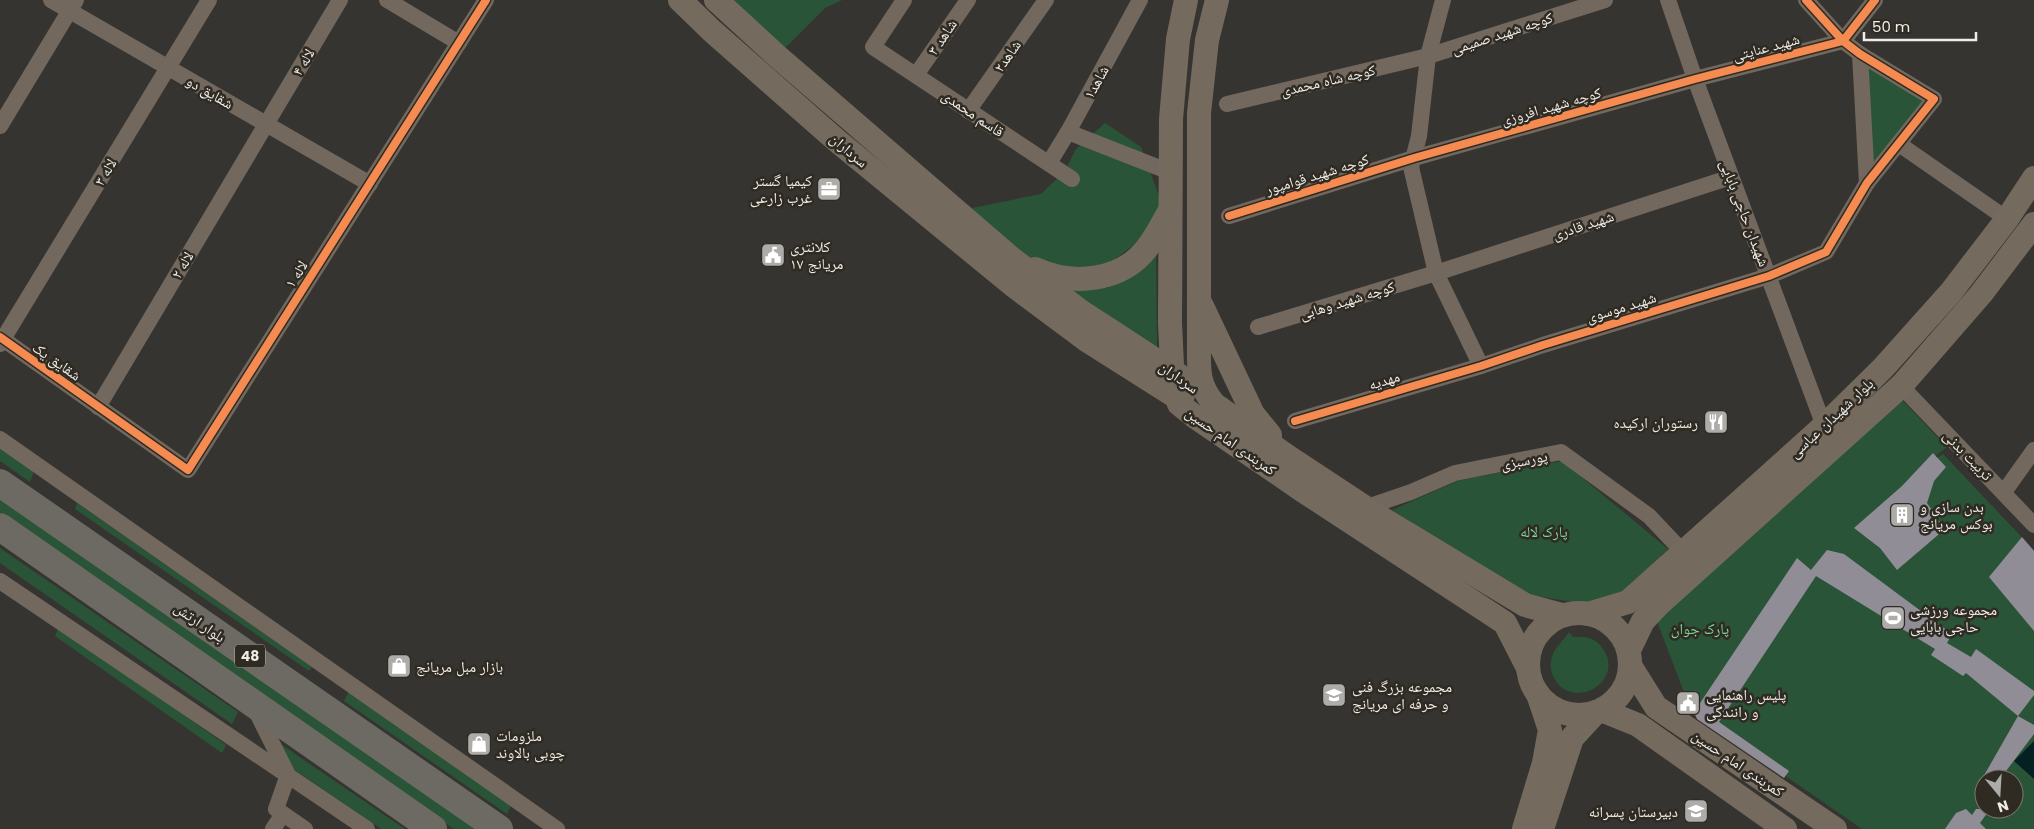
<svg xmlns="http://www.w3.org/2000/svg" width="2034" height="829" viewBox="0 0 2034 829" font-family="Poppins,'Noto Naskh Arabic',sans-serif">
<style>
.green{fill:#2a5438;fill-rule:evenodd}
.water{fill:#052021}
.building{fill:#918d96}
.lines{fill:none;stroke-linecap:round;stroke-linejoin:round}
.street{stroke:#72685e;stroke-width:16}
.secondary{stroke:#756a5e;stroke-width:24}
.highway{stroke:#6d6963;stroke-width:28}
.cycleway-casing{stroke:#2f2b23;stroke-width:11}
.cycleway{stroke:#f68b52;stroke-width:8}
.labels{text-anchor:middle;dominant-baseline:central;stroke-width:5;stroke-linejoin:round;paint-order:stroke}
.shield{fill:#2f2b23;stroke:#b5b2ad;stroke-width:1}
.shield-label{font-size:14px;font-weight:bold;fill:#efece8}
.street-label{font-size:15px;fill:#efece8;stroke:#2f2b23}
.poi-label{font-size:15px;fill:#efece8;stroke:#2f2b23;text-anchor:start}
.park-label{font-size:15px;fill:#7bda9a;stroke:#2f2b23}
</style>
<rect width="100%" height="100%" fill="#363430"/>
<g class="green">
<polygon points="716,0 842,0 825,8 777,56"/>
<polygon points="1860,54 1934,99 1867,183"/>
<polygon points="1105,123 1141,147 1162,204 1140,240 1110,263 1086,272 1054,268 1003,249 972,208 1041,194 1065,171 1076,149"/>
<polygon points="1156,249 1157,348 1068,288 1107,288"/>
<path d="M 1900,398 L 1947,447 L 1915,472 L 1943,454 L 2034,550 L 2034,829 L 1862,829 L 1708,722 L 1696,706 L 1696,693 L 1688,703 L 1655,616 ZM 1984,779 L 2014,779 L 2014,809 L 1984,809 Z"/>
<polygon points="0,447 34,471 30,482 0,461"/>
<polygon points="1562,461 1668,549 1626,591 1587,604 1523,594 1392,510 1460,480"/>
<polygon points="0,495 476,829 454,829 0,512"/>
<polygon points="77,503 312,667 309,671 75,509"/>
<polygon points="0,548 238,712 232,724 0,563"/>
<polygon points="59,626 226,745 222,753 55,636"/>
<path d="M 1569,632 L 1573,637 C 1586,636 1596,638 1603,649 C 1626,681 1571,714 1553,676 C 1550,669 1550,661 1553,654 C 1557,645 1564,640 1569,632 Z"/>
<polygon points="349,691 511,805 507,814 344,701"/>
<polygon points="282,745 405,829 381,829 276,757"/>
</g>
<polygon class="water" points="2034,741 2034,779 2014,761"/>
<g class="building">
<polygon points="1933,453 1946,467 1934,481 1927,503 1945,529 1897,570 1880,548 1854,528 1902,486"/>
<polygon points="2022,537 2034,551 2034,631 1989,577"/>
<polygon points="1827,550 1844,554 1952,634 1947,643 1971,657 1976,649 2034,691 2034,695 2018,716 1966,673 1963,676 1931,655 1935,649 1816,576 1719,722 1789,771 1784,778 1697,719 1694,712 1797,558 1811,570"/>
<polygon points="2018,716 2034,725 2034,734 2000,779 1982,779"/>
<polygon points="1966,809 1972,815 1976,809 1990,809 1980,823 1986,829 1945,829 1956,813"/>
</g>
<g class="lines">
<g class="street">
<polyline points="51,0 370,184"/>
<polyline points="387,0 459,43"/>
<polyline points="904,0 873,47 1072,179"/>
<polyline points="1443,0 1428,56 1419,136 1411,167 1436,273 1481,366"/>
<polyline points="1668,0 1695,79 1824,426"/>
<polyline points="1860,54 1867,183"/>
<polyline points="916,75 968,0"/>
<polyline points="1227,104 1428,56 1605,0"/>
<polyline points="968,111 1046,0"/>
<polyline points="0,126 76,0"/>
<polyline points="1068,132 1170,172"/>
<polyline points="1899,144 2007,219"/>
<polyline points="1049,163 1068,132 1140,0"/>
<polyline points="1229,216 1414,158 1695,79 1843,41 1875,0"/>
<polyline points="1258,327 1436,273 1731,177"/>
<polyline points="0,337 188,470 486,0"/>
<polyline points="0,344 209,0"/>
<polyline points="1901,386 2034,525"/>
<polyline points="98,407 340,0"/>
<polyline points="1295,421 1481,366 1543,345 1769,276 1826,252 1867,183 1934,99 1860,54 1843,41 1806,0"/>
<polyline points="0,439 557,829"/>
<polyline points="2004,492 2034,450"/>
<polyline points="1364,508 1411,492 1455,473 1561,452 1649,516 1684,553"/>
<polyline points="0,581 367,829"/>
<polyline points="255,709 288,775 276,809 305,829"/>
<polyline points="273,829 283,814"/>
</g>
<g class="secondary">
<polyline points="680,0 712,31 836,140 1014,286 1085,339 1175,396 1183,395"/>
<polyline points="716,0 777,56 1011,258 1079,310 1180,376"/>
<polyline points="1186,0 1178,39 1171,119 1170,323 1173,386 1179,404 1194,416 1302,490 1505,623 1528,668"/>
<path d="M 1217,0 L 1207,40 L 1199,113 L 1199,345 C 1199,369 1197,384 1214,404 L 1287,456 L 1378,516 L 1525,605 L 1562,615"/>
<path d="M 1035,269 C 1072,286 1121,282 1147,248 C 1156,237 1162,224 1169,212"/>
<polyline points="1202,306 1253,414 1270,435"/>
<circle cx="1579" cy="664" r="51"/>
<polyline points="1588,614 1628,602 1824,426 1883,368 1951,292 2007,219 2034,178"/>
<polyline points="1629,650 1643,621 1659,604 1901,386 1981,294 2034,224"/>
<polyline points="1631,667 1656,707 1835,829"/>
<polyline points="1601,710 1638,725 1785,829"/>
<polyline points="1524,829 1544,763 1550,730 1538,694"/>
<polyline points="1542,829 1572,738 1596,712"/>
</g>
<g class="highway">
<polyline points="0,483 499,829"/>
<polyline points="0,527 433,829"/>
</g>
<defs>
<g id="cycleway">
<polyline points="1229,216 1414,158 1695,79 1843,41 1875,0"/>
<polyline points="0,337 188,470 486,0"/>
<polyline points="1295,421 1481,366 1543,345 1769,276 1826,252 1867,183 1934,99 1860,54 1843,41 1806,0"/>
</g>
</defs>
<use href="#cycleway" class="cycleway-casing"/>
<use href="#cycleway" class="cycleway"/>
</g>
<defs>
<symbol id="office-square" viewBox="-11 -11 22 22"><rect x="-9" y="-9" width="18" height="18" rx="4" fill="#aeaca8" stroke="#2f2b23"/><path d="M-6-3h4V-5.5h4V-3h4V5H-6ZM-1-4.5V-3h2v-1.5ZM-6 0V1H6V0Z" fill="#fff"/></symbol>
<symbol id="civic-square" viewBox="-11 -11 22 22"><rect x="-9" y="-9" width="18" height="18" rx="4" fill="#aeaca8" stroke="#2f2b23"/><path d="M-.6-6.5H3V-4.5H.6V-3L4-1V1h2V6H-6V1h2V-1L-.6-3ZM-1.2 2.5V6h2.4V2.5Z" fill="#fff"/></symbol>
<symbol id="restaurant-square" viewBox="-11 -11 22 22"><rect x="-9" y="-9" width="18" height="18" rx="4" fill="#aeaca8" stroke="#2f2b23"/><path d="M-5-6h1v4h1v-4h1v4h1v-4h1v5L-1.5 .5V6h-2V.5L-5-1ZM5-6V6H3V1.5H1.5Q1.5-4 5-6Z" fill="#fff"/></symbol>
<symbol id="building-square" viewBox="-11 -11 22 22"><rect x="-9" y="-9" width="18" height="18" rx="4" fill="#aeaca8" stroke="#2f2b23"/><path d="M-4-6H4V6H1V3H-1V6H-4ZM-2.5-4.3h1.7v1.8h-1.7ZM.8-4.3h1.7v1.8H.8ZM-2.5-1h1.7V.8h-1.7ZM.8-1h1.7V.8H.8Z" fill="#fff"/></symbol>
<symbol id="stadium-square" viewBox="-11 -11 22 22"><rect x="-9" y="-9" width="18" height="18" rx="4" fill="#aeaca8" stroke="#2f2b23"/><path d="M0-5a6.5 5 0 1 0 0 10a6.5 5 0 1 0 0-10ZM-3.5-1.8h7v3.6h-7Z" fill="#fff"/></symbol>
<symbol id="shop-square" viewBox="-11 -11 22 22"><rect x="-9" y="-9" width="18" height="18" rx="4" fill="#aeaca8" stroke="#2f2b23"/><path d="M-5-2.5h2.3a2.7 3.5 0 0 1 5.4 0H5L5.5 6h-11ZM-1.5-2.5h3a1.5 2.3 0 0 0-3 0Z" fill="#fff"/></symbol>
<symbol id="school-square" viewBox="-11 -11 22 22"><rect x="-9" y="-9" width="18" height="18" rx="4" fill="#aeaca8" stroke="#2f2b23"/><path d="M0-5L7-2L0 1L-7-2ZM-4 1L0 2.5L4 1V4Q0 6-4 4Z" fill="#fff"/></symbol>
</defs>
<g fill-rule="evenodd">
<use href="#office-square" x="815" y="175" width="28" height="28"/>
<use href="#civic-square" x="759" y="241" width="28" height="28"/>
<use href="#restaurant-square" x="1702" y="408" width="28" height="28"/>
<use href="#building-square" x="1888" y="501" width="28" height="28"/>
<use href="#stadium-square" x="1879" y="604" width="28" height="28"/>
<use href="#shop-square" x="385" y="652" width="28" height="28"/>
<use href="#school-square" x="1320" y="681" width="28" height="28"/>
<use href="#civic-square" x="1674" y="689" width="28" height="28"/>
<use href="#shop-square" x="465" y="730" width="28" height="28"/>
<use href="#school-square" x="1682" y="797" width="28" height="28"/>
</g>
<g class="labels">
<rect class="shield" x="235" y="644.5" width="30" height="23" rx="4"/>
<g class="shield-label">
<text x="250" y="656">48</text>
</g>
<g class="street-label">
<text transform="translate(1502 33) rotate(-18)">کوچه شهید صمیمی</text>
<text transform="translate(942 37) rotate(-56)">شاهد ۳</text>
<text transform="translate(1766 47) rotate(-15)">شهید عنایتی</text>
<text transform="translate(1007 56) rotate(-55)">شاهد۲</text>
<text transform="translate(303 62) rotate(-59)">لاله ۴</text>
<text transform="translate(1328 80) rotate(-13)">کوچه شاه محمدی</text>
<text transform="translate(1096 82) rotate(-61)">شاهد۱</text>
<text transform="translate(210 92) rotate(30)">شقایق دو</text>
<text transform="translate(1551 106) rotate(-16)">کوچه شهید افروزی</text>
<text transform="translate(973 113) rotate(34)">قاسم محمدی</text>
<text transform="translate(849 150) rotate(40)">سرداران</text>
<text transform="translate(105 172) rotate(-59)">لاله ۳</text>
<text transform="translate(1317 174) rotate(-17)">کوچه شهید قوامپور</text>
<text transform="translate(1745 213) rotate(69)">شهیدان حاجی بابایی</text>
<text transform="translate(1583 225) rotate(-18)">شهید قادری</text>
<text transform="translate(182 265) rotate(-59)">لاله ۲</text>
<text transform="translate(296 274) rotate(-58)">لاله ۱</text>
<text transform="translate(1347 300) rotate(-17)">کوچه شهید وهابی</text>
<text transform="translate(1621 307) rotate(-17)">شهید موسوی</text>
<text transform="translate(57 361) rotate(35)">شقایق یک</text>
<text transform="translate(1179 377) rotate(35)">سرداران</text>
<text transform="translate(1384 380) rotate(-17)">مهدیه</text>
<text transform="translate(1831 418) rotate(-43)">بلوار شهیدان عباسی</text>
<text transform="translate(1231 441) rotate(35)">کمربندی امام حسین</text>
<text transform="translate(1968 455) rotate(46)">تربیت بدنی</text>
<text transform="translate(1524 460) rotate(-11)">پورسبزی</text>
<text transform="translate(200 622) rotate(35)">بلوار ارتش</text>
<text transform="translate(1738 763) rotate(34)">کمربندی امام حسین</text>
</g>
<g class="poi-label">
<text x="812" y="180" text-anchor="end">کیمیا گستر<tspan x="812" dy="17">غرب زارعی</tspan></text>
<text x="790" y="246">کلانتری<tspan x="790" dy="17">۱۷ مریانج</tspan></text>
<text x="1698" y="422" text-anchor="end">رستوران ارکیده</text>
<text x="1920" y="506">بدن سازی و<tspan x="1920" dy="17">بوکس مریانج</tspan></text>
<text x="1910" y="609">مجموعه ورزشی<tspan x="1910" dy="17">حاجی بابایی</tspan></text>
<text x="416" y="666">بازار مبل مریانج</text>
<text x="1352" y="686">مجموعه بزرگ فنی<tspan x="1352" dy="17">و حرفه ای مریانج</tspan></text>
<text x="1706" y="694">پلیس راهنمایی<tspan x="1706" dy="17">و رانندگی</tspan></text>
<text x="496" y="735">ملزومات<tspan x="496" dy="17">چوبی بالاوند</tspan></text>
<text x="1678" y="811" text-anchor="end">دبیرستان پسرانه</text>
</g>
<g class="park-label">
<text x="1544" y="531">پارک لاله</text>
<text x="1700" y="628">پارک جوان</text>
</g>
</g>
<g transform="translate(1999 794) rotate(162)"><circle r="24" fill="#2f2b23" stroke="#7c7872"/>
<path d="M0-4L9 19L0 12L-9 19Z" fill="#aeaca8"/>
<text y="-8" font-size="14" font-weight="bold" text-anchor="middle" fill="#efece8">N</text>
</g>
<path d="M1864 32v8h112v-8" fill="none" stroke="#efece8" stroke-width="2.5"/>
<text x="1872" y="32" font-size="15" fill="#efece8" stroke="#2f2b23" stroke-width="4" paint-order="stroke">50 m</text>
</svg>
